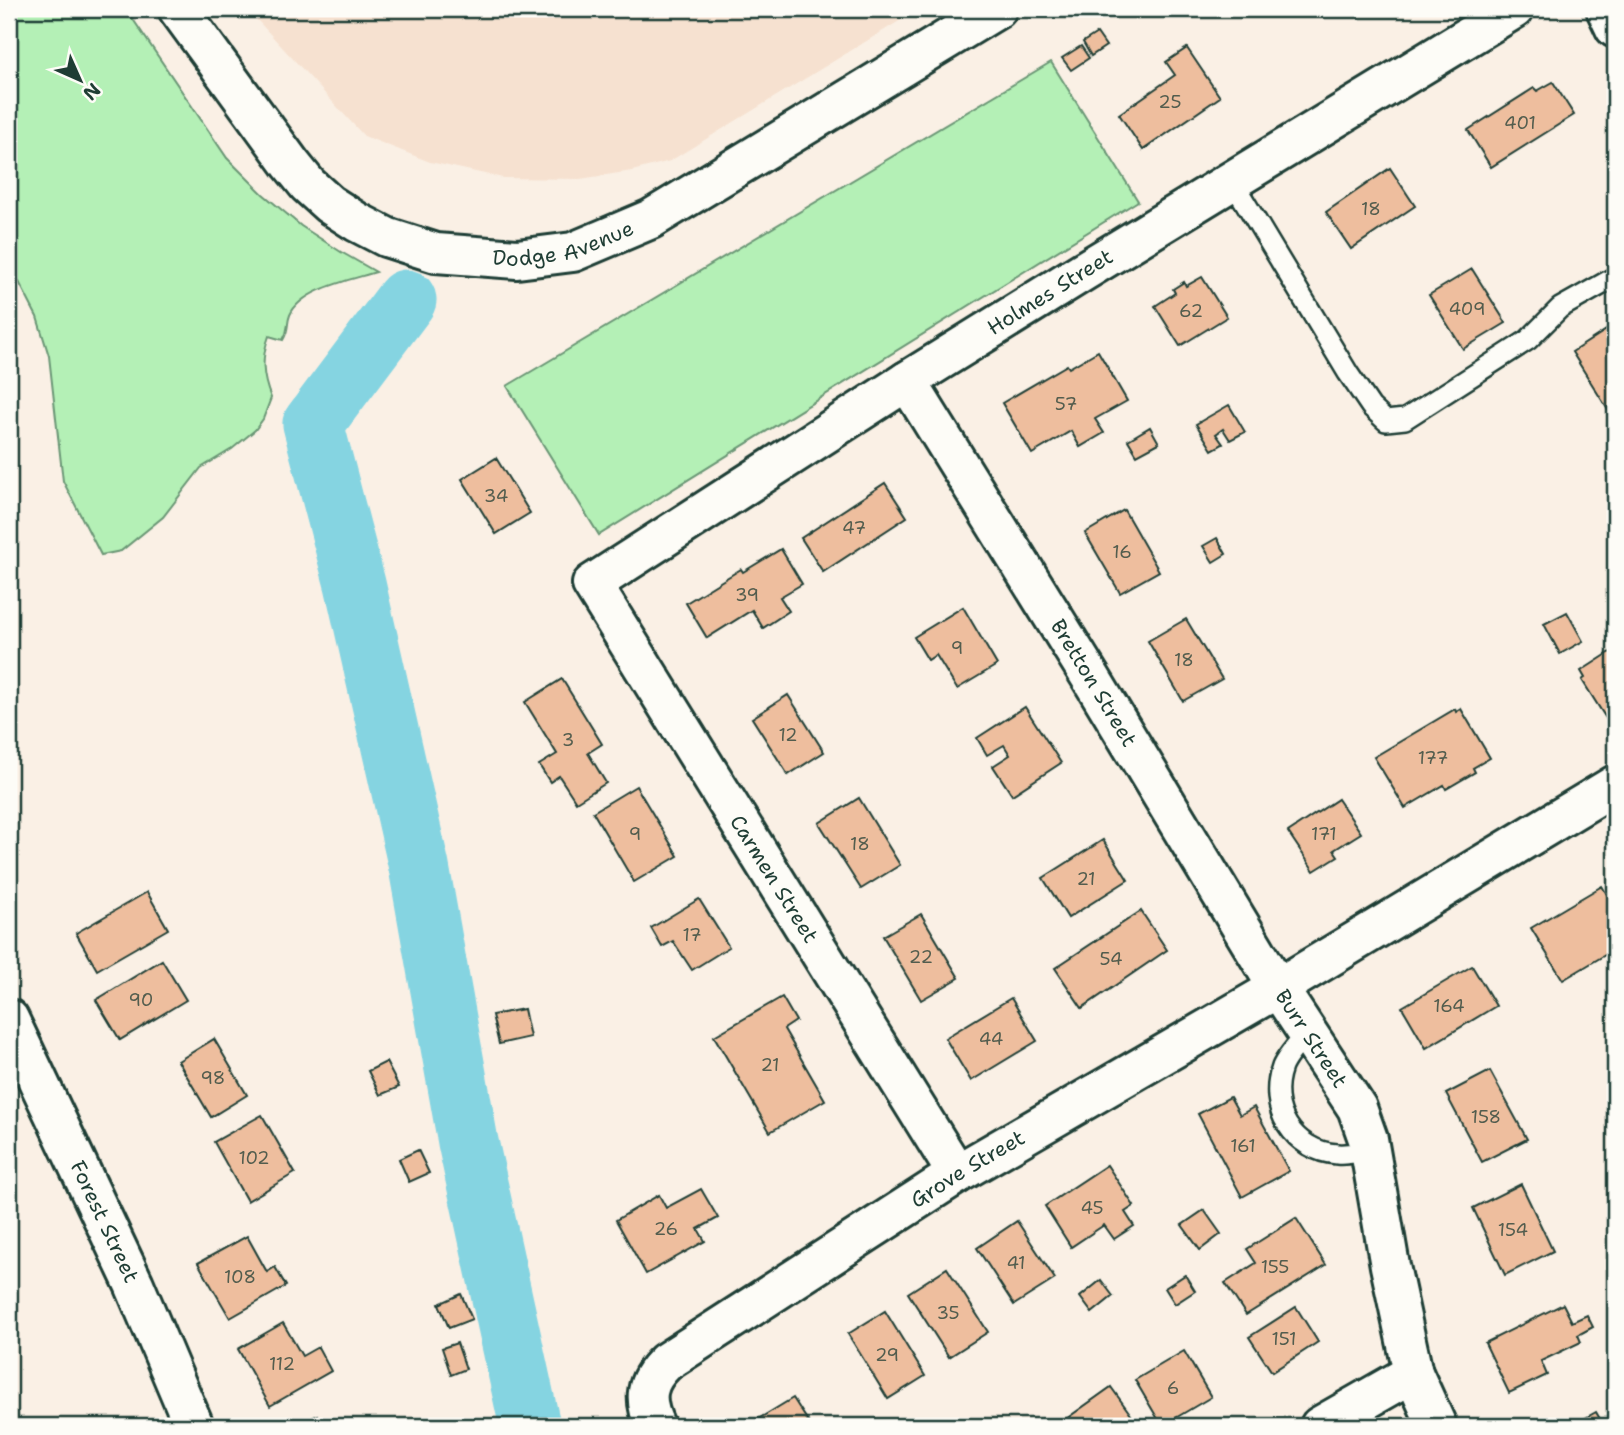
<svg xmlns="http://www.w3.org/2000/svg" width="1624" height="1435" viewBox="0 0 1624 1435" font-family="'Shantell Sans',sans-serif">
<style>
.built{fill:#f6e1d0}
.green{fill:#b4f0b6;stroke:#6a9675;stroke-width:2}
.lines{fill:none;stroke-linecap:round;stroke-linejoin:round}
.river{stroke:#85d4e1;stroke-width:61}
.building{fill:#eebe9e;stroke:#1f3d34;stroke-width:2}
.lane-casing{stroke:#1f3d34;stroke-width:24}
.street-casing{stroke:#1f3d34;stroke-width:44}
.secondary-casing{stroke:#1f3d34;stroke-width:44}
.lane{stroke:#fdfcf7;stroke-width:19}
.street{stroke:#fdfcf7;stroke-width:38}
.secondary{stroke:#fdfcf7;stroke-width:38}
.labels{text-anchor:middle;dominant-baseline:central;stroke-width:5;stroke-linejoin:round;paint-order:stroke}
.number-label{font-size:18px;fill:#535d4e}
.street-label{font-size:21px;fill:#1f3d34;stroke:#fdfcf7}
</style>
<rect width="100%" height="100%" fill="#faf0e5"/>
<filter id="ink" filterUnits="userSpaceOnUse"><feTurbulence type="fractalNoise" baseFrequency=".0143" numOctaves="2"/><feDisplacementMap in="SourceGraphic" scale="14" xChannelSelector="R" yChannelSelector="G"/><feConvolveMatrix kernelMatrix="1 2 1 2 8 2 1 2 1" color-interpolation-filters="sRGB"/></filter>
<g filter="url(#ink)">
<polygon class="built" points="247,9 919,9 670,161 632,171 580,179 503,178 430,162 364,136"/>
<g class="green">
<path d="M 9,9 L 126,9 L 227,158 L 263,194 L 301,226 L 341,252 L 376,272 C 351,280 301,289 290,315 C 286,325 290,328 283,340 L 269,336 C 261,358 262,376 271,398 L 263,419 L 255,430 L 232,449 L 201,468 L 163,517 L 121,551 L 101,555 L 63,481 L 49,356 L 37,317 L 16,276 L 9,257 L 9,209 L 18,166 L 9,131 Z"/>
<polygon points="1051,62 1138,201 599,535 507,386"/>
</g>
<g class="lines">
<polyline class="river" points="406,300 313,424 355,584 419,867 468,1142 530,1426"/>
</g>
<g class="building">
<polygon points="1097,33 1106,46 1091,56 1083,42"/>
<polygon points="1081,46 1089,58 1071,70 1062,58"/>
<polygon points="1187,48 1220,97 1143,150 1119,114 1175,75 1166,62"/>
<polygon points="1553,82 1574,115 1491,167 1468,130 1534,88 1537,91"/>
<polygon points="1390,168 1415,206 1351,249 1326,212"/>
<polygon points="1472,269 1506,323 1463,349 1429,295"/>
<polygon points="1202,277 1227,317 1180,346 1155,306 1175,293 1173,289 1184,282 1186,286"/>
<polygon points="1611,327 1615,334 1615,416 1613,418 1572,352"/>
<polygon points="1098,351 1127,401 1095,419 1104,433 1080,447 1071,431 1032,454 1002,403 1067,365 1069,368"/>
<polygon points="1229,405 1245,432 1230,440 1223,429 1216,434 1223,444 1212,450 1196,424"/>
<polygon points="1150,427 1159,443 1137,455 1128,440"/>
<polygon points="496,458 530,513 496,534 462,479"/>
<polygon points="885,483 907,517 823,572 801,538"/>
<polygon points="1124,510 1159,571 1120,593 1085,533"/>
<polygon points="1217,538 1226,554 1213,562 1203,546"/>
<polygon points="781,549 802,584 780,597 789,611 763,628 752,610 707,638 686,603 741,569 743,572"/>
<polygon points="963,607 997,665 957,689 936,655 928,660 914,637"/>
<polygon points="1567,612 1583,641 1560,654 1544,624"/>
<polygon points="1186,619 1222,679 1183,701 1148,641"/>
<polygon points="1612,651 1615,655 1615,719 1609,723 1582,680 1585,678 1581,671"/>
<polygon points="562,679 602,744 588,753 606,783 576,802 559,776 550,782 539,765 557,754 525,702"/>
<polygon points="788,695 824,752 788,775 752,718"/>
<polygon points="1025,707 1061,763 1012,795 993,766 1010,755 1004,745 987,755 977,738"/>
<polygon points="1455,709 1456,712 1461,709 1490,758 1473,768 1475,772 1446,789 1444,785 1405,808 1374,757"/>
<polygon points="636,786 678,856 634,882 593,812"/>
<polygon points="859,798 900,865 861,889 819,823"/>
<polygon points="1338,799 1361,833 1334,850 1338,856 1314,871 1288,832"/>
<polygon points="1103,840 1128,880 1068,918 1043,878"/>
<polygon points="1602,886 1615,908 1615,949 1563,980 1531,928"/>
<polygon points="147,892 168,929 97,970 76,933"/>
<polygon points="699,899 729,947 692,970 673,941 662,947 651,928"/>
<polygon points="1141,911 1167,950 1082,1008 1055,968"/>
<polygon points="921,914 959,978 921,1000 883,936"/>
<polygon points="162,960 186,1000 120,1040 96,1000"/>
<polygon points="1472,966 1496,1006 1426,1048 1402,1007"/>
<polygon points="782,997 796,1021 784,1029 825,1100 770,1132 714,1036"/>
<polygon points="1011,998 1037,1041 971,1081 945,1038"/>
<polygon points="524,1009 530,1037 499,1044 492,1015"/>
<polygon points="214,1039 247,1095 211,1117 178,1061"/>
<polygon points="386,1062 399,1087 380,1095 368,1071"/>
<polygon points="1490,1071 1527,1139 1482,1162 1446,1094"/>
<polygon points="1230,1097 1240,1115 1254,1107 1289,1171 1242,1197 1198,1114"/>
<polygon points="262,1115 295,1173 247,1201 214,1142"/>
<polygon points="418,1150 429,1173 409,1182 399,1159"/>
<polygon points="1107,1165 1134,1206 1125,1212 1134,1226 1114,1239 1104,1225 1071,1247 1045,1206"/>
<polygon points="1521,1184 1553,1251 1505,1275 1473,1208"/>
<polygon points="701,1189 718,1218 698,1229 705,1241 646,1274 616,1220 659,1195 666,1208"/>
<polygon points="1204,1210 1221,1234 1200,1250 1182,1225"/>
<polygon points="1296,1218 1326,1265 1246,1315 1225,1283 1256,1263 1247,1249"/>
<polygon points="1017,1221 1055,1279 1014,1305 977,1248"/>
<polygon points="247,1236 267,1272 275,1267 286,1286 230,1318 198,1263"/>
<polygon points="947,1268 988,1332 949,1357 908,1293"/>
<polygon points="1185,1275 1195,1291 1175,1304 1165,1288"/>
<polygon points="1101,1280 1113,1296 1092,1313 1080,1297"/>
<polygon points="461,1294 472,1319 449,1328 439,1304"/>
<polygon points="1563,1304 1572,1322 1587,1315 1593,1327 1578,1335 1581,1342 1541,1361 1547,1375 1509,1393 1485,1343"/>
<polygon points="1296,1307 1318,1342 1272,1372 1249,1337"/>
<polygon points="885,1311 925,1376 888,1399 848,1334"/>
<polygon points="283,1323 302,1356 318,1347 331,1371 270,1406 238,1349"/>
<polygon points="457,1343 466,1369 451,1375 442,1348"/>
<polygon points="1184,1351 1211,1397 1162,1426 1135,1380"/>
<polygon points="1111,1387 1139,1426 1071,1426 1066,1419"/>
<polygon points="793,1398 811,1426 752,1426 750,1424"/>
<polygon points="1596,1412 1604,1426 1571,1426"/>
<polygon points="317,1415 324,1426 298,1426"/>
</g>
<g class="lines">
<defs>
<g id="lane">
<polyline points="1231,179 1348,373 1371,407 1386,421 1405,419 1528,340 1560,308 1615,277"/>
<path d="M 1308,1032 C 1300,1042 1287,1055 1282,1067 C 1267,1108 1293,1151 1337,1154 C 1348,1155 1359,1152 1370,1151"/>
</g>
<g id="street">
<path id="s1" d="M 907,381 L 1091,678 L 1278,988 L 1357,1108 L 1368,1139 L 1390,1266 L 1413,1373 L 1437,1426"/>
<path id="s2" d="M 9,1019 L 134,1284 L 194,1426"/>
<path id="s3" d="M 957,1174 L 592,584 L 907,381 L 1084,271 L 1514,9"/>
<path id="s4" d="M 655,1426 C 643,1399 645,1382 666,1362 L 957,1174 L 1278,988 L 1615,785"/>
<polyline points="1320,1426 1413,1373"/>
</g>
<g id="secondary">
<path id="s5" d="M 178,9 L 291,164 L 308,185 L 329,204 L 357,222 L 386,237 L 436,253 L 517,259 L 573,252 L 651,219 L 997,9"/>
<polyline points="1606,9 1615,28"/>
</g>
</defs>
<use href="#lane" class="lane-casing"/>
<use href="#street" class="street-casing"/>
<use href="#secondary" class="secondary-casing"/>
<use href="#lane" class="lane"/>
<use href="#street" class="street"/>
<use href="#secondary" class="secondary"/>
</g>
</g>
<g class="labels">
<g class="number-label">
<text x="1170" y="102">25</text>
<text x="1520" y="123">401</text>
<text x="1371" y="209">18</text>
<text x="1467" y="309">409</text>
<text x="1191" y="311">62</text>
<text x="1066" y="404">57</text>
<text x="496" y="496">34</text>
<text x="854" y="528">47</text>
<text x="1122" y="552">16</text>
<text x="747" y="595">39</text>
<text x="957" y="648">9</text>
<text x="1184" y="660">18</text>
<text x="788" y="735">12</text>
<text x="568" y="740">3</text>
<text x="1433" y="758">177</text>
<text x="635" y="834">9</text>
<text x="1324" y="834">171</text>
<text x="860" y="844">18</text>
<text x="1086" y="879">21</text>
<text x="692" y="935">17</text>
<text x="921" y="957">22</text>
<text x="1111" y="959">54</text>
<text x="141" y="1000">90</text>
<text x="1449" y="1006">164</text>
<text x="991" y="1039">44</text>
<text x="770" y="1065">21</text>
<text x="213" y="1078">98</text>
<text x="1486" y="1117">158</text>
<text x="1243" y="1146">161</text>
<text x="254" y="1158">102</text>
<text x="1092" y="1208">45</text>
<text x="666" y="1229">26</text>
<text x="1513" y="1230">154</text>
<text x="1016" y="1263">41</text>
<text x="1275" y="1267">155</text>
<text x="240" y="1277">108</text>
<text x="948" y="1313">35</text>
<text x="1284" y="1339">151</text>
<text x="887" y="1355">29</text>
<text x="282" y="1364">112</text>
<text x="1173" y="1388">6</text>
</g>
<g class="street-label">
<text stroke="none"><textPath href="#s5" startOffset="495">Dodge Avenue</textPath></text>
<text stroke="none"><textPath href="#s3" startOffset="1237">Holmes Street</textPath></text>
<text stroke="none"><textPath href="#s1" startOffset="355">Bretton Street</textPath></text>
<text transform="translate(774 879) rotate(58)">Carmen Street</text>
<text stroke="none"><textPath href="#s1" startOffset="772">Burr Street</textPath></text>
<text stroke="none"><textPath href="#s4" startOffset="429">Grove Street</textPath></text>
<text stroke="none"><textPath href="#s2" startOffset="224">Forest Street</textPath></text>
</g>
</g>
<rect width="1624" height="1435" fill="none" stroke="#fdfcf7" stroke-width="35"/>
<rect x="18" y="18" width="1589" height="1400" fill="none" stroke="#1f3d34" stroke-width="2.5" filter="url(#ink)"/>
<g transform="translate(80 80) rotate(135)" stroke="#fdfcf7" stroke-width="5" paint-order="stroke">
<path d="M0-5L12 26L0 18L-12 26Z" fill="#1f3d34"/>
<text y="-10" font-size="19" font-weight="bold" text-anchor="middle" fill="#1f3d34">N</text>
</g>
</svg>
